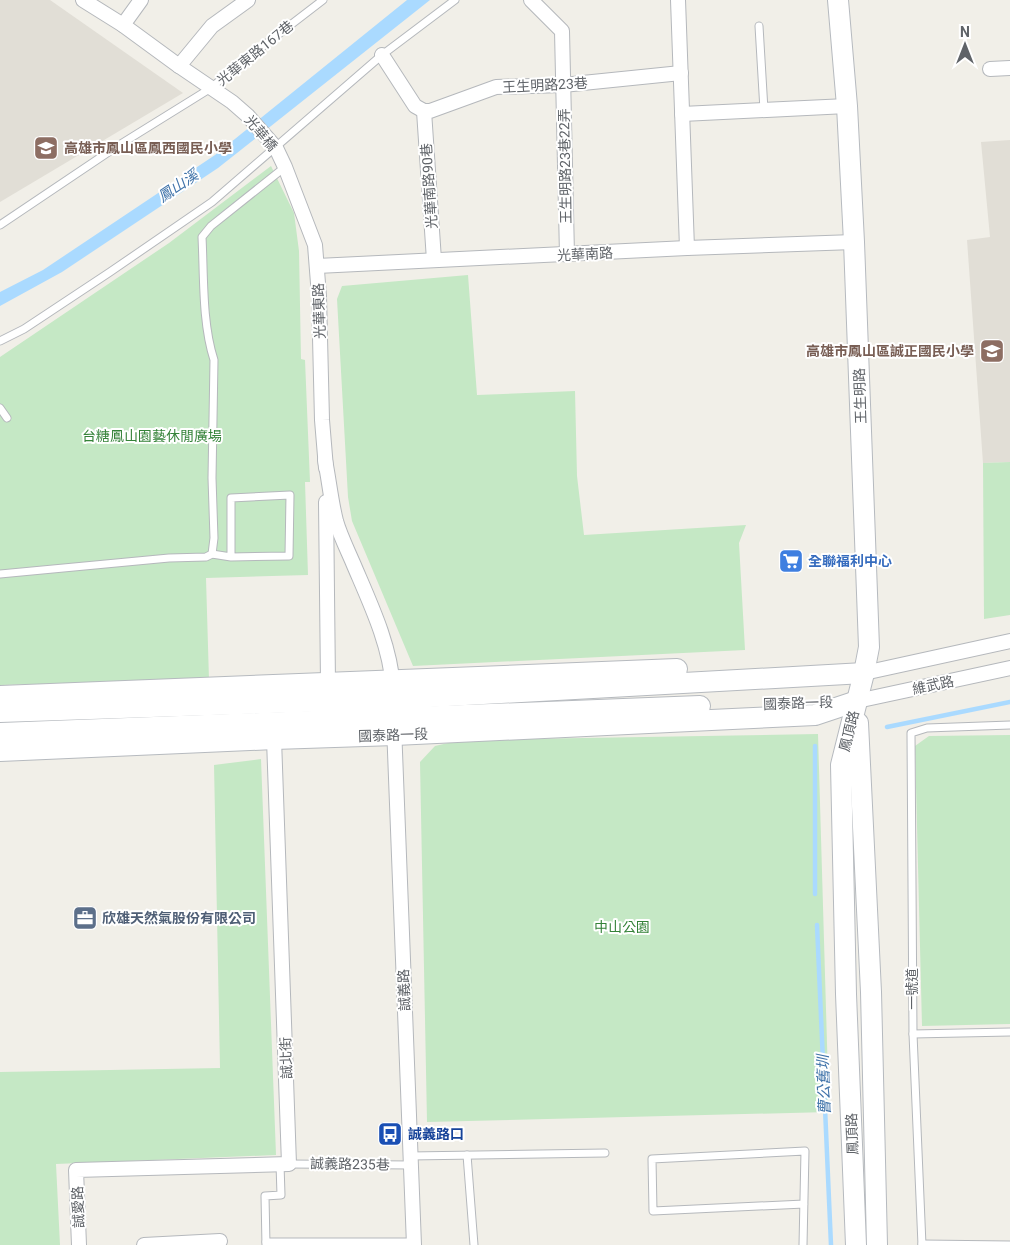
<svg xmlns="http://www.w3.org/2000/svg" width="1010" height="1245" viewBox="0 0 1010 1245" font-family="Roboto,'Noto Sans TC',sans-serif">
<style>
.education{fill:#e1ded6}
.green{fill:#c5e8c5}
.water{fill:#aadaff}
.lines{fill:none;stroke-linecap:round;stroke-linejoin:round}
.stream{stroke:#aadaff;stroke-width:4.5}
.lane-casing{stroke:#b5b8bc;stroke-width:9}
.street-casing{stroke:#b5b8bc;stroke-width:16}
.secondary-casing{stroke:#b6babf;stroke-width:22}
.lane{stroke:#fff;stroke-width:7}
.street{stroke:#fff;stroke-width:14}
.secondary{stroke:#fff;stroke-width:20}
.labels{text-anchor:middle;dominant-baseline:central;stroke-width:4;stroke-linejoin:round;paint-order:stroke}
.street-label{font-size:14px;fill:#5f6368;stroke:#fff}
.education-label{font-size:14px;font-weight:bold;fill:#785e54;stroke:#fff;text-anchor:start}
.park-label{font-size:14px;fill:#348238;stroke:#fff}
.shop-label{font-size:14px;font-weight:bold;fill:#366cbe;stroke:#fff;text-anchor:start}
.service-label{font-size:14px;font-weight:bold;fill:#4e5e75;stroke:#fff;text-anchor:start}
.transit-label{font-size:14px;font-weight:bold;fill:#164399;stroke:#fff;text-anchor:start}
.water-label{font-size:15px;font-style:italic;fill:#4174aa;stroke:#fff}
</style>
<rect width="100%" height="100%" fill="#f1efe8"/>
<g class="education">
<polygon points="0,0 50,0 183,93 0,202"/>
<polygon points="1010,140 1010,462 983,463 967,240 990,237 981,142"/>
</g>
<g class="green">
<polygon points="271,166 294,213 299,251 301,359 305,360 310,482 305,482 308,575 206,578 209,680 0,685 0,357 169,243"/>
<polygon points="468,275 477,395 575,391 577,476 584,535 746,525 739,543 745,650 413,666 352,521 348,497 337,299 342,286"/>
<polygon points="1010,462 1010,615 984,619 983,463"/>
<polygon points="818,734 829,1112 427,1122 420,762 435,746 461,740"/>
<polygon points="1010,735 1010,1024 922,1026 915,746 929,736"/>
<polygon points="261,759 276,1155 56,1164 60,1245 0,1245 0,1072 220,1068 214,765"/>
</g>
<polygon class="water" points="407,0 430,0 218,168 62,272 0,306 0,292 43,270 215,155"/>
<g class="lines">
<g class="stream">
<polyline points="887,727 1010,702"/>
<polyline points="815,746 815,894"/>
<polyline points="817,925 831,1245"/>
</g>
<defs>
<g id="lane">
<polyline points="759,26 764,110"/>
<polyline points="0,225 116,147 211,88 228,73 323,0"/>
<polyline points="0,341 24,329 110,272 212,202 382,55 455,0"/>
<polyline points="0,408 7,418"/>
<path d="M 212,554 L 214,538 L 212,478 L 214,360 C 202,323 204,276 202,237 L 211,226 L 285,167"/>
<polyline points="0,574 169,558 206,557 212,554 231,557 289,556 290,495 231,498 231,557"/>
<polyline points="913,1034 1010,1032"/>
<polyline points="467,1155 474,1245"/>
<polyline points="410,1156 605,1153"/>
<polyline points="289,1164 411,1165"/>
<polyline points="266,1242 414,1242"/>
<polyline points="922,1244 1010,1245"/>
<polyline points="266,1245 265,1196 281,1195 280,1164"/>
<polyline points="803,1245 805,1151 652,1159 653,1211 804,1204"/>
<polyline points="922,1245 913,1034 911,733 927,728 1010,725"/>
</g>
<g id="street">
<polyline points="83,0 123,25 179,66 232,102 248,116 276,148 285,167 315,245 319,296 322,420 326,468"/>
<polyline points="531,0 562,31 567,255"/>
<polyline points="678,0 687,248"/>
<polyline points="123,25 141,0"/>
<polyline points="382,55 415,106 424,111 430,111 496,87 563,85 681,73"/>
<polyline points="179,66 212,26 248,0"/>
<polyline points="990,69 1010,68"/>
<polyline points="424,111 434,260"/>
<polyline points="682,114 847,106"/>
<polyline points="317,266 687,248 854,242"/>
<path d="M 325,460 C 329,480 331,501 336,521 C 340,535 347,549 353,563 C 370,603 390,644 393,687"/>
<polyline points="326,502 328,683"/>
<polyline points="864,673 1010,641"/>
<polyline points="857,701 1010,668"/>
<polyline points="394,726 414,1245"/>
<polyline points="79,1245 76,1170 289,1164 274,739"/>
<polyline points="144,1245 220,1241"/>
</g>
<g id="secondary">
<polyline points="838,0 847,106 854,242 869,647 864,673 841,765 846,994 856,1245"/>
<polyline points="0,696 677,669"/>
<polyline points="0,712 394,699 864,673"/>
<polyline points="858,723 871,992 877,1245"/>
<polyline points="0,733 700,706"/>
<polyline points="0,751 274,739 395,735 815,715 857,701"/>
</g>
</defs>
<use href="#lane" class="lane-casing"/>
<use href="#street" class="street-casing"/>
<use href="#secondary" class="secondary-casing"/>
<use href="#lane" class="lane"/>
<use href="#street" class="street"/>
<use href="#secondary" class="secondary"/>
</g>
<defs>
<symbol id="school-square" viewBox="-11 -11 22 22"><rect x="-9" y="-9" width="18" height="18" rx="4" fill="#8d6e63" stroke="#fff"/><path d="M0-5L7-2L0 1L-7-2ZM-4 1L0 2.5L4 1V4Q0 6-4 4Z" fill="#fff"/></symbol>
<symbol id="supermarket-square" viewBox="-11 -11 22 22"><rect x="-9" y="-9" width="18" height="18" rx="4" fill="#3f7fe0" stroke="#fff"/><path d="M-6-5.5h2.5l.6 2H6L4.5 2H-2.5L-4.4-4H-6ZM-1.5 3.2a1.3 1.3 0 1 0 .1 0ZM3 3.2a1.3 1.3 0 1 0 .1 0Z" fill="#fff"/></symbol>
<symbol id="office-square" viewBox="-11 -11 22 22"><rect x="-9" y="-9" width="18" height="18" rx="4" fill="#5c6f8a" stroke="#fff"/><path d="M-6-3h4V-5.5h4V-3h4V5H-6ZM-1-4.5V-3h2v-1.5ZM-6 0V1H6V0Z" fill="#fff"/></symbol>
<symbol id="bus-square" viewBox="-11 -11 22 22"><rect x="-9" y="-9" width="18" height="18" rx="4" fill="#1a4fb4" stroke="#fff"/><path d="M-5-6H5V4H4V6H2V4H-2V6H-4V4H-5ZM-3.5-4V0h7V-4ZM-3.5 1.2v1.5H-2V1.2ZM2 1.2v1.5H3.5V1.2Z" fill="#fff"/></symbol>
</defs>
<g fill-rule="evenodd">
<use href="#school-square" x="32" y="134" width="28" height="28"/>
<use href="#school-square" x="978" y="337" width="28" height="28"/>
<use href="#supermarket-square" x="777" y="547" width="28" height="28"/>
<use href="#office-square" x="71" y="904" width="28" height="28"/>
<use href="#bus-square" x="376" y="1120" width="28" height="28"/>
</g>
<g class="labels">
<g class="street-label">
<text transform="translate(255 53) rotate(-39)">光華東路167巷</text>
<text transform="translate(545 85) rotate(-3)">王生明路23巷</text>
<text transform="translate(261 133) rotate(50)">光華橋</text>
<text transform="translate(565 166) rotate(-91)">王生明路23巷22弄</text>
<text transform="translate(429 186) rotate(-94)">光華南路90巷</text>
<text transform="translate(585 254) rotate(-3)">光華南路</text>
<text transform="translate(319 311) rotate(-92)">光華東路</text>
<text transform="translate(860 396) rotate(-92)">王生明路</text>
<text transform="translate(933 685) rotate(-12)">維武路</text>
<text transform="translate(798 703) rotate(-2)">國泰路一段</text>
<text transform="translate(849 731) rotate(-76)">鳳頂路</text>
<text transform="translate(393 735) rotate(-2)">國泰路一段</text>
<text transform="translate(912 989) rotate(-90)">一號道</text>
<text transform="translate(404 990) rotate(-92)">誠義路</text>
<text transform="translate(286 1058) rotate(-92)">誠北街</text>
<text transform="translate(852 1134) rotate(-92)">鳳頂路</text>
<text transform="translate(350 1164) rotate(1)">誠義路235巷</text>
<text transform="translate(78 1207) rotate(-92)">誠愛路</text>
</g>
<g class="education-label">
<text x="64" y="148">高雄市鳳山區鳳西國民小學</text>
<text x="974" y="351" text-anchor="end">高雄市鳳山區誠正國民小學</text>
</g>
<g class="park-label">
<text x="152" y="436">台糖鳳山園藝休閒廣場</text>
<text x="622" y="927">中山公園</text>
</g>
<g class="shop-label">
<text x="808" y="561">全聯福利中心</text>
</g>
<g class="service-label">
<text x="102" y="918">欣雄天然氣股份有限公司</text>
</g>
<g class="transit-label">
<text x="408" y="1134">誠義路口</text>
</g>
<g class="water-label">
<text transform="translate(178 186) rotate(-34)">鳳山溪</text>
<text transform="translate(824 1085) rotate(-92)">曹公舊圳</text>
</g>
</g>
<g transform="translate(965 45)" stroke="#ffffff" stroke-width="4" paint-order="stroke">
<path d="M0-4L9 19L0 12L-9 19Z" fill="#5f6368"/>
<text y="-8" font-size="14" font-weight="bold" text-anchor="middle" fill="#5f6368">N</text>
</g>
</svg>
